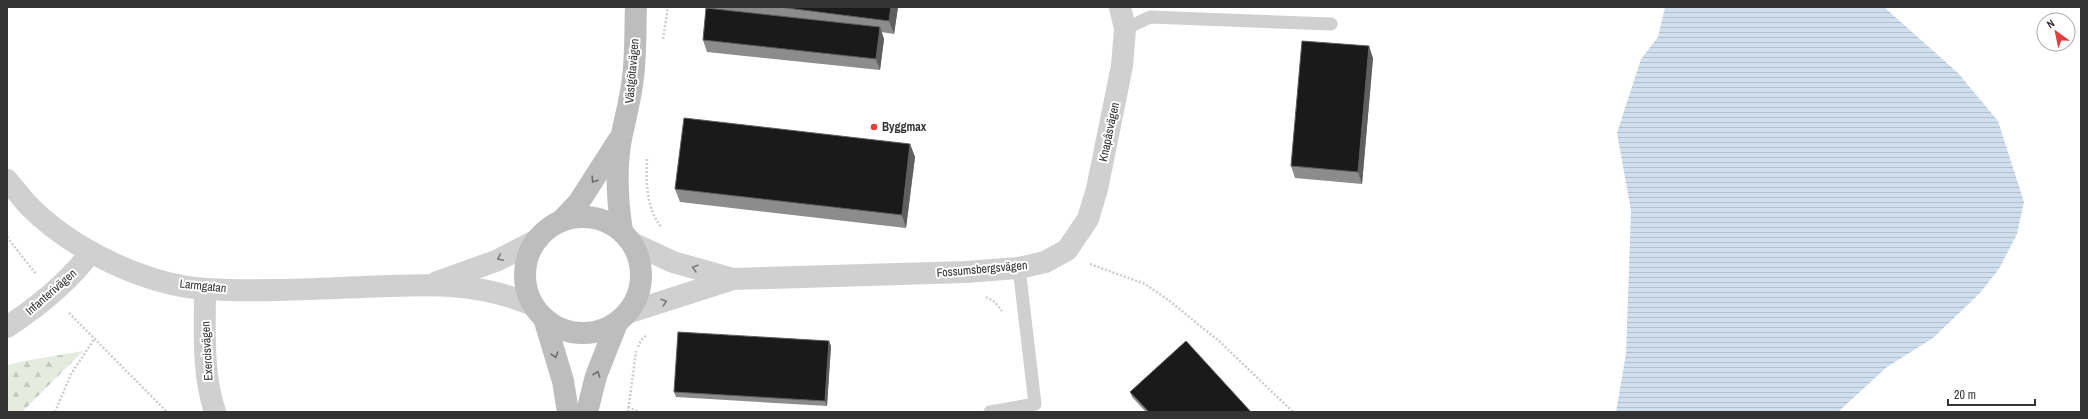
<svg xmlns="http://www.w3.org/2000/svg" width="2088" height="419" viewBox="0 0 2088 419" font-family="'Archivo Narrow',sans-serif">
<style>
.forest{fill:url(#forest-firs)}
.water{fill:url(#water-rules)}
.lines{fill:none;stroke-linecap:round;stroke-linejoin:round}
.path{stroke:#cdcdcd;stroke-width:2.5;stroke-dasharray:2 2;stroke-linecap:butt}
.lane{stroke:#d0d0d0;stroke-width:13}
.street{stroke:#d0d0d0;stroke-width:22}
.secondary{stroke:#bdbdbd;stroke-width:22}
.wall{fill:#8c8c8c}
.shaded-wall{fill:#5f5f5f}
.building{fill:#1a1a1a;stroke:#5f5f5f}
.oneway{stroke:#6a6a6a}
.oneway2{stroke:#7a7a7a}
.poi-dot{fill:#e23e3d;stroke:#fff;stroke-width:1.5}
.labels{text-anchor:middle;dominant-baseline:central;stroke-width:4;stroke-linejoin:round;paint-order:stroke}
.street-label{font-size:12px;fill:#333;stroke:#fff}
.poi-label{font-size:12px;font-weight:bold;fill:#333;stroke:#fff;text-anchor:start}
</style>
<defs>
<pattern id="forest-firs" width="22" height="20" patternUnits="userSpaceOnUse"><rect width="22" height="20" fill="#e5ecdf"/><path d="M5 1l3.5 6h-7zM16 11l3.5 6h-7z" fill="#c5cbc0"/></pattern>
<pattern id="water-rules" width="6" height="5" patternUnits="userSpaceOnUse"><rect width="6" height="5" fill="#d0dfed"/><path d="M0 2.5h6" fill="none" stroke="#b3c0cc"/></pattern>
</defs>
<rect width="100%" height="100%" fill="#fff"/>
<polygon class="forest" points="83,351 22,412 7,412 7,365 24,361"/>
<polygon class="water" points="1665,7 1884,7 1958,73 1998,121 2024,202 2017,234 1999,269 1980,293 1933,338 1887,367 1838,412 1616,412 1626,354 1631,211 1617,133 1641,59 1658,37"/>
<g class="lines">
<g class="path">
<polyline points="663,39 668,7"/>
<path d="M 647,159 C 646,182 646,207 661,227"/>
<polyline points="7,237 36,274"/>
<polyline points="1090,264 1145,284 1167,299 1219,341 1293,412"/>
<polyline points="986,297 995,302 1002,311"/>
<polyline points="69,313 167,412"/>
<polyline points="638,347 641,340 647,335"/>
<polyline points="628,407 639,412"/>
<polyline points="55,412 71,374 95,338"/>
<polyline points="628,412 636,351"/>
</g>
<g class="lane">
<polyline points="1125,29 1150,17 1331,24"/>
<polyline points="990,412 1035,404 1019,268"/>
</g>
<g class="street">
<path d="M 7,180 C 14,188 21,197 28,205 C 71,249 145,285 206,289 C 258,292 311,289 363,287 C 425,284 475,281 533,305"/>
<polyline points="632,243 673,262 733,279"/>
<polyline points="437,282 496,261 535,241"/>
<path d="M 205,289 C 205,330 202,373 215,412"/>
<polyline points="627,313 733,279 966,272 1019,268 1045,262 1067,250 1088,219 1097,189 1122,66 1125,29 1120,7"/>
<path d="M 7,327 C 39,306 68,283 91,252"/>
</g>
<g class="secondary">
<circle cx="583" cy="275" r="58"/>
<polyline points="561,221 579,202 618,141"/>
<path d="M 622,231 C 617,199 615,166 622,134 C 626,115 631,97 633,77 C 636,54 635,30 636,7"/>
<polyline points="544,318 563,381 568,412"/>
<polyline points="587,412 596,376 617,323"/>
</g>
</g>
<g class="wall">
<polygon points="712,7 898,7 894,34 881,32 884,39 880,70 707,52 703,40 713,9"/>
<polygon points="1373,58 1362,184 1295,178 1291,166"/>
<polygon points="910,144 915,157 906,228 680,202 675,189"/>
<polygon points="831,346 827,406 676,397 674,392"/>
<polygon points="1130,392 1251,412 1146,412 1132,397"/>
</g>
<g class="shaded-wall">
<polygon points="891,7 898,7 894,34 889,21"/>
<polygon points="880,27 884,39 880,70 876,59"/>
<polygon points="1369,46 1373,58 1362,184 1358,172"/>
<polygon points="910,144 915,157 906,228 902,215"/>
<polygon points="829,341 831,346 827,406 825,401"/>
</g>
<g class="building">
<polygon points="779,7 891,7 889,21"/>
<polygon points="706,8 880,27 876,59 703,40"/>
<polygon points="1302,41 1369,46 1358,172 1291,166"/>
<polygon points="684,118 910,144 902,215 675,189"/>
<polygon points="678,332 829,341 825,401 674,392"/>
<polygon points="1186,341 1251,412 1149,412 1130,392"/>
</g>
<defs><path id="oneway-chevron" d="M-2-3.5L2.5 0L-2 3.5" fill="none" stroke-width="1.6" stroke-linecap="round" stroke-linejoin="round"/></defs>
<g class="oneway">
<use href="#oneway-chevron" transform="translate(594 180) rotate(124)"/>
<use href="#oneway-chevron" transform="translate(555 355) rotate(73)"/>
<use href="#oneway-chevron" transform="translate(597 374) rotate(-71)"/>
</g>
<g class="oneway2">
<use href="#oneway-chevron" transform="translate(500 258) rotate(155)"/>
<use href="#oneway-chevron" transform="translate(695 268) rotate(-164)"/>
<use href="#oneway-chevron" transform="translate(664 302) rotate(-17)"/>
</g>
<circle class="poi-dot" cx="874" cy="127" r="4"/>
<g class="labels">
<g class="street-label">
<text transform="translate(632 71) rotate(-85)">Västgötavägen</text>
<text transform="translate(1109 132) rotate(-78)">Knapåsvägen</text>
<text transform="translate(982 269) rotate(-5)">Fossumsbergsvägen</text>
<text transform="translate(203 286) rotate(6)">Larmgatan</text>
<text transform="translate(51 292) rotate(-41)">Infanterivägen</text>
<text transform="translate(207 351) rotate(-93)">Exercisvägen</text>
</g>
<g class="poi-label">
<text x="882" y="127">Byggmax</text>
</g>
</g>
<rect width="2088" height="419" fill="none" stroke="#333333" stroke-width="16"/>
<g transform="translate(2056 32) rotate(327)"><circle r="19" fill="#ffffff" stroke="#adadad"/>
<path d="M0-3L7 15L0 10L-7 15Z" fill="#e23e3d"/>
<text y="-6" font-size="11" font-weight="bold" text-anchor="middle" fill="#333333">N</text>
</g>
<path d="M1948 399v6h87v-6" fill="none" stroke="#333333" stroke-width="2"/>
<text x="1954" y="399" font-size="12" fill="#333333" stroke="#ffffff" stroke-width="3" paint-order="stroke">20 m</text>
</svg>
